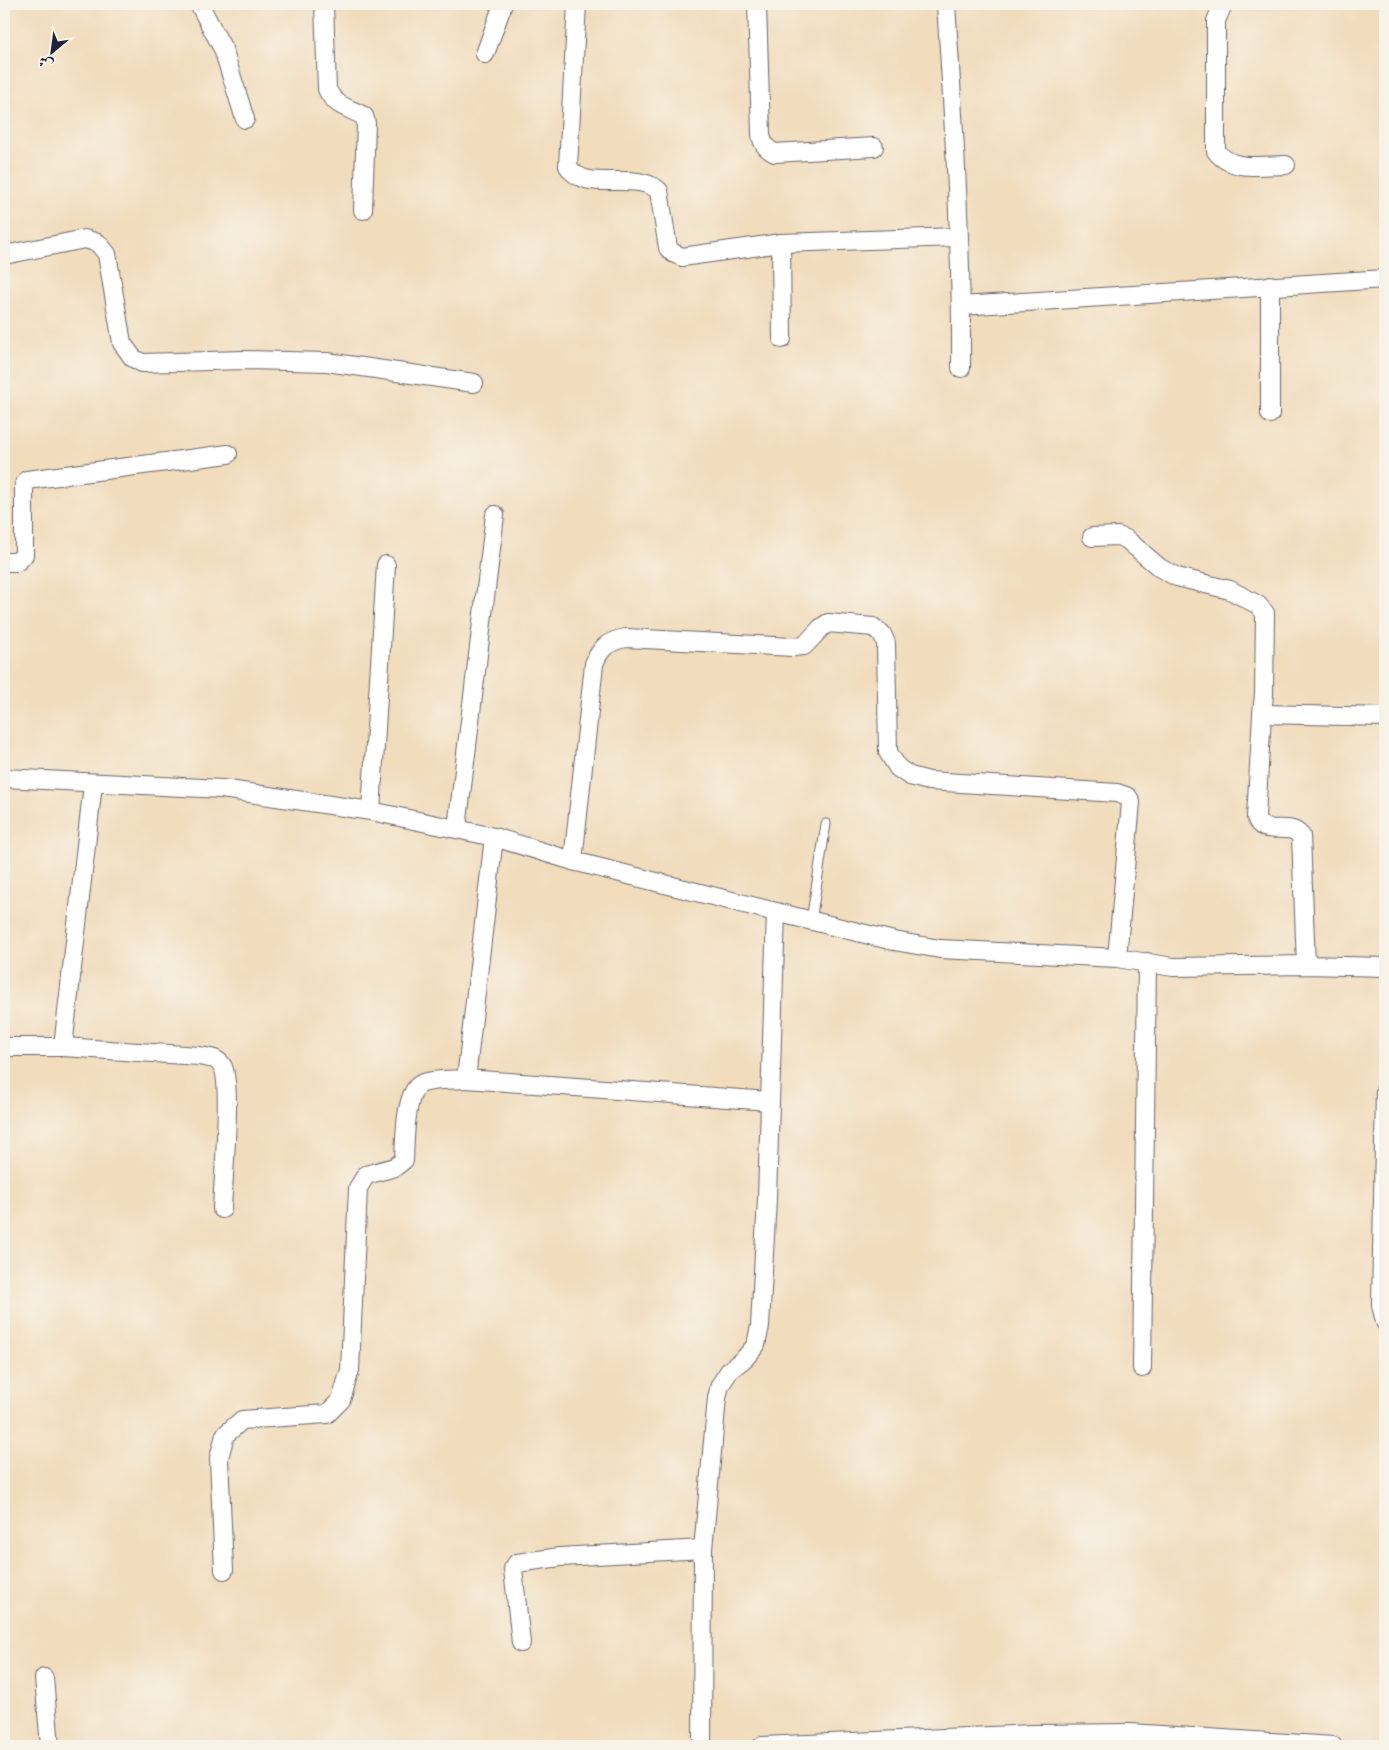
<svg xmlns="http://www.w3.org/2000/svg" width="1389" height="1750" viewBox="0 0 1389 1750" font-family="Alegreya,Amiri,serif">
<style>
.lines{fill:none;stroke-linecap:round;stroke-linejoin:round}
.service-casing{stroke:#6a6368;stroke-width:11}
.minor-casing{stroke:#6a6368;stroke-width:20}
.service{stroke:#fff;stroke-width:9}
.minor{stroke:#fff;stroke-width:18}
</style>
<rect width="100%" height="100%" fill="#f7f3e8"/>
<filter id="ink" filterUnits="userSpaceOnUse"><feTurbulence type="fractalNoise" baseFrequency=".02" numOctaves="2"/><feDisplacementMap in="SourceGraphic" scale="10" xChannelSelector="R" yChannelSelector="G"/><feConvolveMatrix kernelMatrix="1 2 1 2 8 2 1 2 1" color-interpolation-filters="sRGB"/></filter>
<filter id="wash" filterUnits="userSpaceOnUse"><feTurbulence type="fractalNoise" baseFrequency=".0096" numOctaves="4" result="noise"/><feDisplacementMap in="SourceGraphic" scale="20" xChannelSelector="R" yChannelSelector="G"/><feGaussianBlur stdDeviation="1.12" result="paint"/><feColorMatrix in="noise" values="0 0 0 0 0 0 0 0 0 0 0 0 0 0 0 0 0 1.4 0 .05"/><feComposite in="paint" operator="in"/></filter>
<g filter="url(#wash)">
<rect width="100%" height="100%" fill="#f1dcbc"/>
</g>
<g filter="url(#ink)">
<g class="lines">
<defs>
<polyline id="service" points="811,921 826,824"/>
<g id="minor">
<polyline points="199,4 223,49 245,119"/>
<path d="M 324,4 L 327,89 C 334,106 349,108 364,116 L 366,123 L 363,210"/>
<path d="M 577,4 L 568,166 C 584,195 636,169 659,191 L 668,248 L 673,253 L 682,257 L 781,243 L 957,237"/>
<path d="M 757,4 L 761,134 C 762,144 766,149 775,153 L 874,147"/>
<path d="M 946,4 C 954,125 962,247 961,368"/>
<path d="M 1223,4 L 1216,21 L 1216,151 C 1231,172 1263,165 1286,165"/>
<polyline points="485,54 503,4"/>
<polyline points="781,243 782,339"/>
<polyline points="4,255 85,239 98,243 107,254 122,343 133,358 142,363 243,360 327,362 474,383"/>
<polyline points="1270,285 1270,414"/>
<polyline points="961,306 1385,279"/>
<polyline points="1092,537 1118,536 1126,539 1160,568 1177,577 1230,590 1258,605 1265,613 1264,694 1262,714 1385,717"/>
<polyline points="4,562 17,562 24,555 24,485 27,480 228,454"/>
<path d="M 1262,714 L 1256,817 C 1262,839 1289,820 1301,836 L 1306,965"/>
<polyline points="4,778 222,789 371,811 494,837 573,861 776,912 894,941 940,949 1117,958 1173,967 1306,965 1385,967"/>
<polyline points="371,811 386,565"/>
<polyline points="457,828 495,515"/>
<path d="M 573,861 L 594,664 C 600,648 608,641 626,638 L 792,647 L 804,646 L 821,628 L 828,623 L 873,627 L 882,634 L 886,643 L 888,752 L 898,768 L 910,776 L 929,781 L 1117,793 L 1128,797 L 1131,802 L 1117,958"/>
<polyline points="4,1047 63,1047 93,784"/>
<path d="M 63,1047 L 199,1056 C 208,1058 218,1057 223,1067 C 232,1087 223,1182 222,1209"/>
<polyline points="466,1079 769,1101"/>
<polyline points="1385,1091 1381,1305 1385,1322"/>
<polyline points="1142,1368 1147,962"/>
<path d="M 224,1570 L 219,1458 L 225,1435 L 242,1420 L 327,1414 L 341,1400 L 350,1370 L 358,1188 L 366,1175 L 395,1167 L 404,1160 C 405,1143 404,1089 423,1083 C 435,1079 452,1080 466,1079 L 494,837"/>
<polyline points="521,1643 513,1569 517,1563 560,1557 703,1549"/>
<polyline points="44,1678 50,1746"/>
<polyline points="1033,1734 1130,1733 1333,1746"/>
<polyline points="702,1746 703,1549 717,1398 720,1385 730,1370 745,1358 756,1345 760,1326 767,1199 776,912"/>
<polyline points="762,1746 1033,1734 1032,1746"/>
</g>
</defs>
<use href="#service" class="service-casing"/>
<use href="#minor" class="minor-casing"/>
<use href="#service" class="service"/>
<use href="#minor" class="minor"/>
</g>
</g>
<rect width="1389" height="1750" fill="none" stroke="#f7f3e8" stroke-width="20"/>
<g transform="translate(52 52) rotate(209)" stroke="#f7f3e8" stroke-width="4" paint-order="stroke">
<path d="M0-4L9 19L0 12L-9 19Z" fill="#22223b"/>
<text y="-8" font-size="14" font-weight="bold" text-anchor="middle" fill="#22223b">ش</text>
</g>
</svg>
